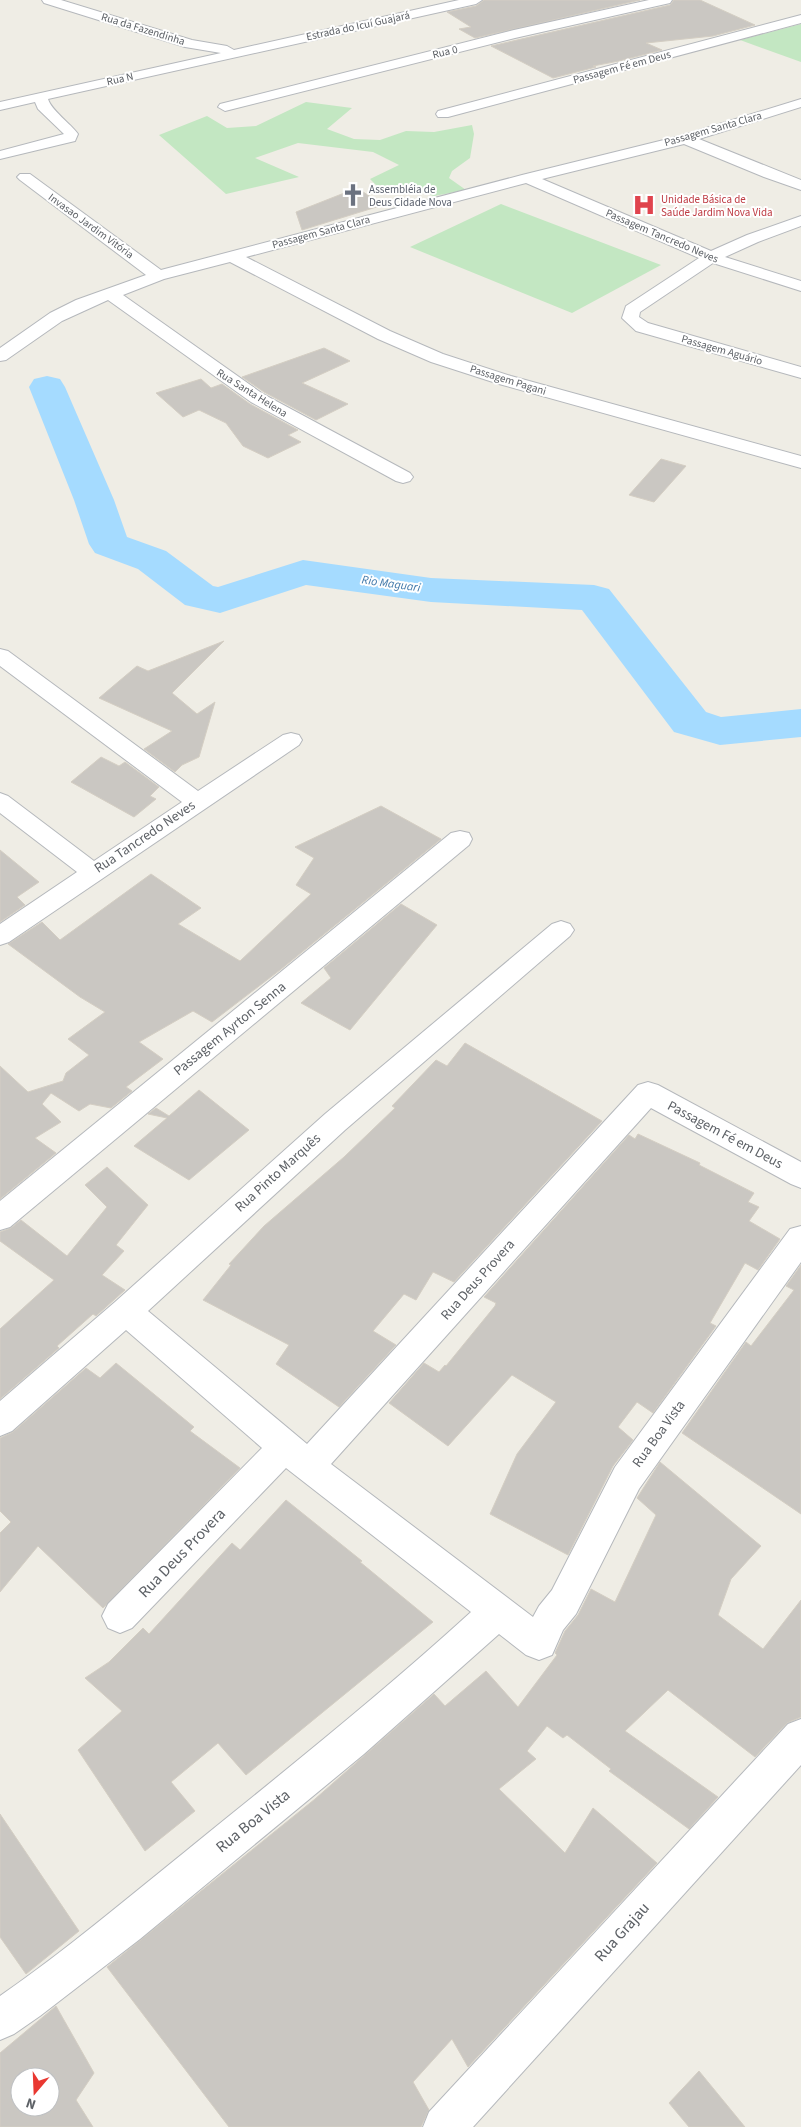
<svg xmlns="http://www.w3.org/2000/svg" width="801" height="2127" viewBox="0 0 801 2127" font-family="'Source Sans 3',sans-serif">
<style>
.green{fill:#c3e7c2}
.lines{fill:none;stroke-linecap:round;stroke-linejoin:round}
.river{fill:#a5dbff;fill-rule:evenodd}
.building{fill:#cac7c2;stroke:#d4cec3;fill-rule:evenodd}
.minor-casing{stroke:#b5b8bc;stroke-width:2}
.minor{fill:#fff;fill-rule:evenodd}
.labels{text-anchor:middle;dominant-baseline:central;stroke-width:4;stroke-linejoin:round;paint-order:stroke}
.far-street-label{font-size:11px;fill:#5d6166;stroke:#fff}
.far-worship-label{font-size:11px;fill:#5b616d;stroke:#fff;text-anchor:start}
.far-health-label{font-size:11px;fill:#be3a42;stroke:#fff;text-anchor:start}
.far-water-label{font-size:12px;font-style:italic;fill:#3f77a9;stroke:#fff}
.street-label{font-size:14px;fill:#5d6166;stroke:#fff}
.near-street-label{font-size:16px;fill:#5d6166;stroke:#fff}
</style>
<rect width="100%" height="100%" fill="#efede5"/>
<g class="green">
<polygon points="801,24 801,62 740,40"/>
<polygon points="306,102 352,108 327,129 354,139 380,140 406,131 434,132 472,125 474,134 470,158 452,171 449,178 466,190 434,196 404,187 380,189 370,179 399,165 373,152 298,143 255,158 299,177 226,194 159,135 207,116 227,128 256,126"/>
<polygon points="501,204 661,265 572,313 410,247"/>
</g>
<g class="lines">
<polygon class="river" points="47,376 60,379 65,387 114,500 127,537 166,551 213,586 218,587 303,560 431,578 594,585 609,589 706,712 721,717 801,709 801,737 720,745 674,732 582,610 431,602 306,585 220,613 185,605 138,569 95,553 89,544 74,500 29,387 34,379"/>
</g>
<g class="building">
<polygon points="484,0 640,0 475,38 459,29 471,27 447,12 476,6"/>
<polygon points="674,0 700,0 755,25 713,36 646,43 662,50 619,61 593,66 596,67 553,78 491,46 670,5"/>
<polygon points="357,188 383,205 302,230 296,212"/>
<polygon points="324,348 350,361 302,383 348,404 316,420 264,392 242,377"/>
<polygon points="201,379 211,388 222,384 250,404 298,430 288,435 301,442 268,458 243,446 226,423 199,410 183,417 156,393"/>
<polygon points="661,459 686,466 654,502 629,495"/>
<polygon points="224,641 172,693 197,714 215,702 199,757 182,765 175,772 144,749 172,731 99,698 137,666 148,671"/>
<polygon points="101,757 119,766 125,762 159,787 150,796 156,799 134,817 71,782"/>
<polygon points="381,806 441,839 280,970 212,1022 193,1011 139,1042 163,1059 126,1087 132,1091 111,1108 90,1104 79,1111 51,1093 42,1104 61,1122 35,1138 56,1153 0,1199 0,1066 28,1092 63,1081 66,1073 89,1055 68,1039 105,1012 80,997 8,944 42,922 60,940 151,874 201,908 178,924 240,961 311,894 296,885 314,858 295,847"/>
<polygon points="0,850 39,882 17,897 25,905 0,922"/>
<polygon points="401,904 437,925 350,1030 301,1003 331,978 324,968"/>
<polygon points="465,1043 602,1121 454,1282 433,1272 416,1300 404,1294 373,1331 396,1345 339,1407 276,1364 289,1345 203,1300 231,1265 229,1264 264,1226 344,1157 395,1108 392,1106 436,1060 447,1066"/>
<polygon points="199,1090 249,1130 189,1180 134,1146 167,1118 148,1114 156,1108 169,1116"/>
<polygon points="638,1134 700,1163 699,1165 754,1193 748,1202 759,1207 749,1221 780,1239 758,1270 745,1263 710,1323 716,1326 653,1413 637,1402 618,1427 633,1440 613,1466 568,1555 490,1514 517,1454 556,1402 512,1375 448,1446 389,1403 424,1363 439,1372 445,1365 446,1366 495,1306 496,1303 484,1297 629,1135 635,1139"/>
<polygon points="107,1167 148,1205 116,1245 124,1251 102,1275 125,1290 96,1316 93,1314 57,1346 59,1348 0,1399 0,1329 54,1280 0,1241 0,1232 11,1228 21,1220 67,1256 107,1207 85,1185"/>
<polygon points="801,1265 801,1514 682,1433 746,1342 751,1346 794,1290 786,1286"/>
<polygon points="116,1363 194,1427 190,1431 240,1468 103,1608 38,1546 0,1592 0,1533 11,1522 0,1511 0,1438 13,1432 86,1368 100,1378"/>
<polygon points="660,1462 761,1546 731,1579 718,1615 763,1649 801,1600 801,1717 787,1723 755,1757 668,1690 625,1731 718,1797 689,1829 609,1771 611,1769 567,1735 563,1738 547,1726 527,1751 536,1759 499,1789 565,1853 593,1808 657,1863 468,2067 452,2039 413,2082 429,2110 421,2127 229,2127 107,1967 315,1799 434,1694 445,1706 486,1671 518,1707 557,1655 555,1653 565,1631 578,1615 591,1589 615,1602 656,1515 637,1498"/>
<polygon points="286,1500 362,1561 360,1562 433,1622 246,1775 218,1743 171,1782 195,1811 145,1851 78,1750 122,1711 85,1678 109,1662 143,1628 149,1634 232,1543 240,1550"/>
<polygon points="0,1814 79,1931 26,1974 0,1937"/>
<path d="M 56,2006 L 94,2073 L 76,2100 L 93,2127 L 0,2127 L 0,2053 ZM 20,2077 L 50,2077 L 50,2107 L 20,2107 Z"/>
<polygon points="699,2071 745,2127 689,2127 669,2103"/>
</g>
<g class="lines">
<defs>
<g id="minor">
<path d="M 42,0 L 61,0 L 192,40 L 227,46 L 234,50 L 459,0 L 482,0 L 476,4 L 48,99 C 51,110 71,124 78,134 L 75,141 L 0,159 L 0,151 L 64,134 L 38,109 L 35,102 L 0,110 L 0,102 L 221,53 L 185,47 L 44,3 Z"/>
<polygon points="649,0 672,0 670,3 515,38 225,111 218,107 220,104 514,30"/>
<polygon points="801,15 801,23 448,117 438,117 436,114 438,111"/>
<polygon points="801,99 801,107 699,139 801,180 801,190 764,177 684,144 542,179 711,251 747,235 801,216 801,226 758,242 725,257 801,281 801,291 713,263 640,312 639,317 648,323 801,367 801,378 636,331 622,318 626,306 699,258 526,183 246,257 390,331 443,354 511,376 801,456 801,468 499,384 431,362 378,339 230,262 164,279 123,295 263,394 410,473 413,477 410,481 403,483 396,481 251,402 108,300 62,321 6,360 0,361 0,348 50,313 76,300 146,275 20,180 17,177 20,174 30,174 161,270 522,175 680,136"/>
<polygon points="0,649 8,651 198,791 283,735 291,733 299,735 302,740 299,745 9,942 0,945 0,924 77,872 0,813 0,793 8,796 94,861 182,802 0,666"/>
<polygon points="460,831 469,833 472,839 469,845 10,1227 0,1230 0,1201 451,833"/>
<path d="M 561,921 L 570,924 L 574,930 L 570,936 L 345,1130 L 148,1311 L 307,1444 L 638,1085 L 648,1082 L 658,1085 L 801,1162 L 801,1188 L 791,1184 L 651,1108 L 331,1464 L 533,1617 L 539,1606 L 552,1590 L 615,1467 L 790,1229 L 801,1226 L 801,1262 L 639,1489 L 576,1614 L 563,1630 L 552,1655 L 539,1660 L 526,1655 L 499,1634 L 364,1754 L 140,1939 L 40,2016 L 14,2034 L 0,2040 L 0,1996 C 65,1951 125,1900 186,1851 C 282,1773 379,1696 471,1612 L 286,1468 L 132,1628 L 120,1633 L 108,1628 L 102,1616 L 108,1604 L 262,1448 L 126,1330 L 12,1431 L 0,1436 L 0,1401 L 115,1302 L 325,1114 L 552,924 Z"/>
<polygon points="801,1719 801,1765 473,2127 423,2127 429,2112 788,1724"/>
</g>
</defs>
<use href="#minor" class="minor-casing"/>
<use href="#minor" class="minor"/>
</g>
<defs>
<symbol id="church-bare" viewBox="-9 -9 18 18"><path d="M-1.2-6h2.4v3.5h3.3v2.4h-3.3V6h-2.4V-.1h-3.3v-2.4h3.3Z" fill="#6b7280" stroke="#fff" stroke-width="2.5" paint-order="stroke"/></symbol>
<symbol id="hospital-bare" viewBox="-9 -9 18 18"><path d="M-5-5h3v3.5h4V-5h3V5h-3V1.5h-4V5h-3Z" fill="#e0444e" stroke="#fff" stroke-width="2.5" paint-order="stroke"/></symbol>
</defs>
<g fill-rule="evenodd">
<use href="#church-bare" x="337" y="179" width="32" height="32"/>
<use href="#hospital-bare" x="628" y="189" width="32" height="32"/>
</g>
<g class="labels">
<g class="far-street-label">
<text transform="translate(358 26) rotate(-12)">Estrada do Icuí Guajará</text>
<text transform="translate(143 29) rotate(17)">Rua da Fazendinha</text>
<text transform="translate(445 52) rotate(-14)">Rua 0</text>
<text transform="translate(622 67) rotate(-15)">Passagem Fé em Deus</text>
<text transform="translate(120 79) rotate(-13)">Rua N</text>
<text transform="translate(713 129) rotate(-16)">Passagem Santa Clara</text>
<text transform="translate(91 226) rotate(36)">Invasao Jardim Vitória</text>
<text transform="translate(321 232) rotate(-15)">Passagem Santa Clara</text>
<text transform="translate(662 236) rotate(23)">Passagem Tancredo Neves</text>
<text transform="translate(722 350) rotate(16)">Passagem Aguário</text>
<text transform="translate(508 380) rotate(17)">Passagem Pagani</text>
<text transform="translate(252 393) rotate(32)">Rua Santa Helena</text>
</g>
<g class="far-worship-label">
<text x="369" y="189">Assembléia de<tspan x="369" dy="13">Deus Cidade Nova</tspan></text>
</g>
<g class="far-health-label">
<text x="661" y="199">Unidade Básica de<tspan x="661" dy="13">Saúde Jardim Nova Vida</tspan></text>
</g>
<g class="far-water-label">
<text transform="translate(391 584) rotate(8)">Rio Maguari</text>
</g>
<g class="street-label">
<text transform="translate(145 837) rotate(-34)">Rua Tancredo Neves</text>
<text transform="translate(230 1029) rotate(-39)">Passagem Ayrton Senna</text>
<text transform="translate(725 1135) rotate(28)">Passagem Fé em Deus</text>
<text transform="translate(278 1173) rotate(-42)">Rua Pinto Marquês</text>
<text transform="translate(478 1280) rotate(-48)">Rua Deus Provera</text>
<text transform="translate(659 1434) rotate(-54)">Rua Boa Vista</text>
</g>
<g class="near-street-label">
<text transform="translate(182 1553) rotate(-46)">Rua Deus Provera</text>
<text transform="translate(253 1821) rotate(-39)">Rua Boa Vista</text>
<text transform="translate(622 1932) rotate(-48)">Rua Grajau</text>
</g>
</g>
<g transform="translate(35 2092) rotate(199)"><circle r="24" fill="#ffffff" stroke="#bec0c2"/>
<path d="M0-4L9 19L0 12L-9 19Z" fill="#e93831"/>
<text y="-8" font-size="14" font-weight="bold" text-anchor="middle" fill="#5d6166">N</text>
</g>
</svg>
